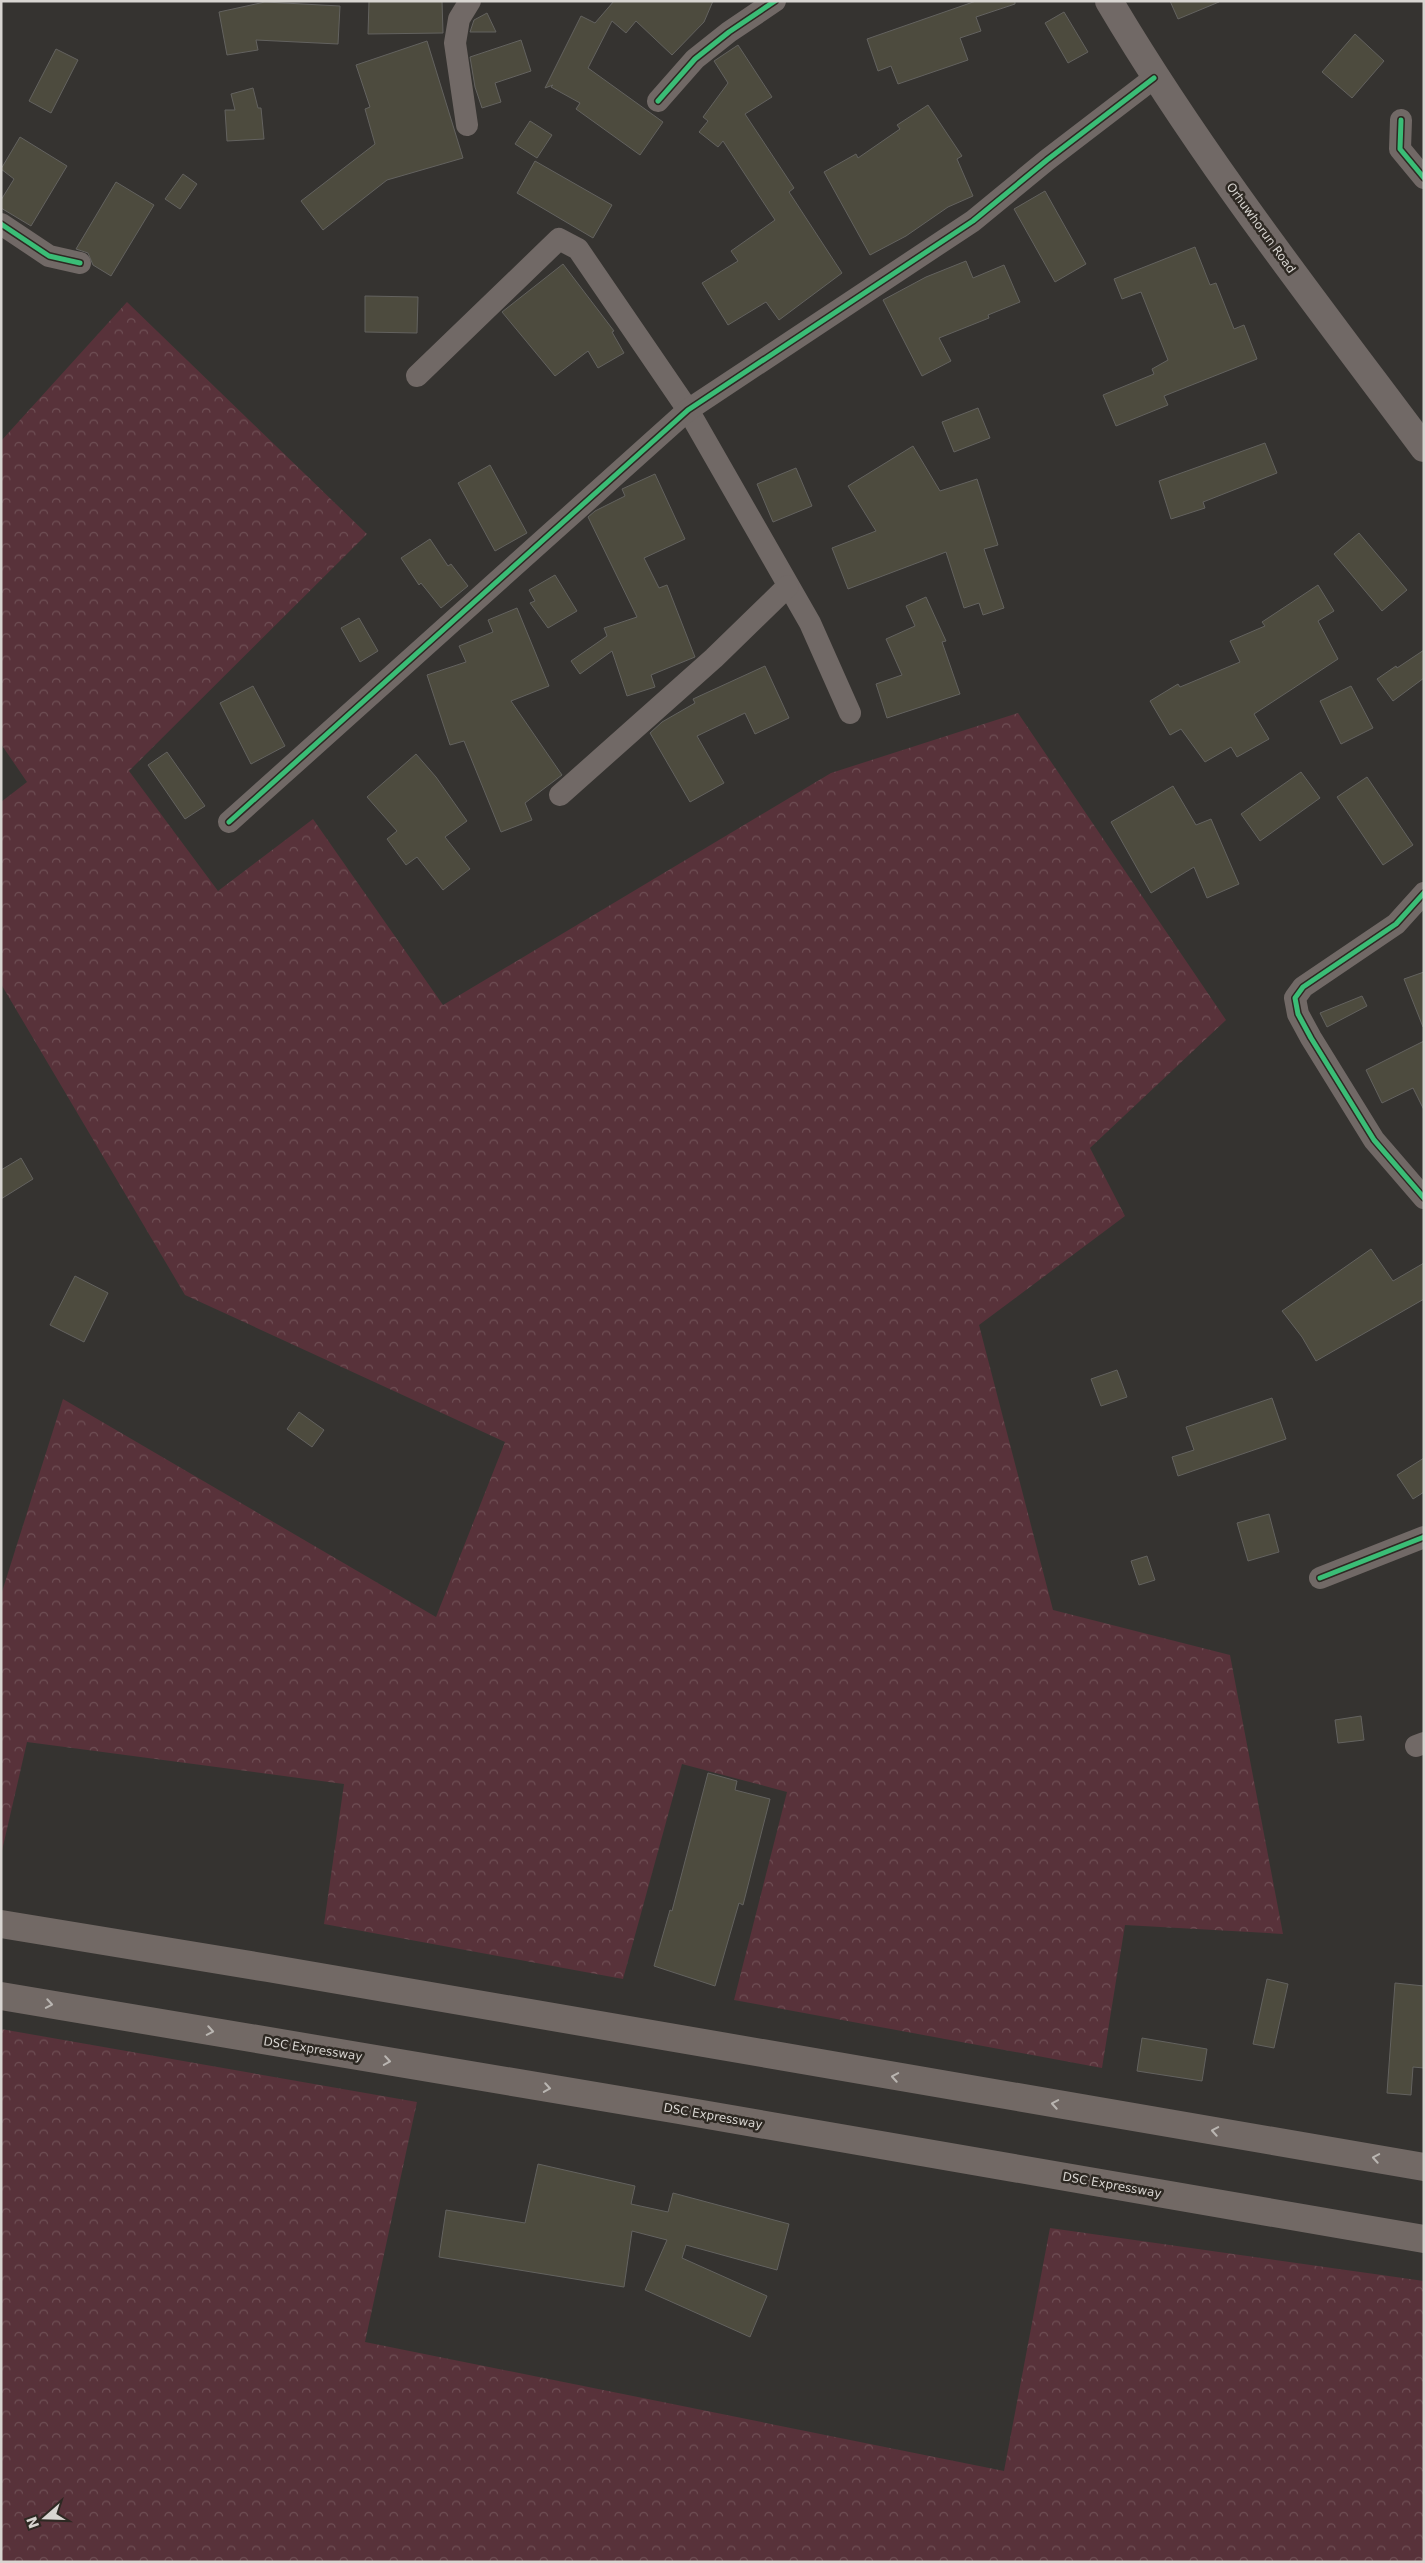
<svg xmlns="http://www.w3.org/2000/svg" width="1425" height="2563" viewBox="0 0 1425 2563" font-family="'DejaVu Sans',sans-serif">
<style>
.forest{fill:url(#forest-crowns)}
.building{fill:#4d4b3e;stroke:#63625f}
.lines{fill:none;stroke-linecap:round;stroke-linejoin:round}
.minor{stroke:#716966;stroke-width:22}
.tertiary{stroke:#716966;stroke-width:28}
.primary{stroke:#726965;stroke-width:28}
.cycleway-casing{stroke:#2e2923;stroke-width:8}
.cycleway{stroke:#3abd76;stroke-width:5}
.oneway{stroke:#b9b5b1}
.labels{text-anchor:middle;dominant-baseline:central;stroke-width:5;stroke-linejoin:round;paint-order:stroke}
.street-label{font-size:12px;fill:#d8d5d1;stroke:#2e2923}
</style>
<defs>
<pattern id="forest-crowns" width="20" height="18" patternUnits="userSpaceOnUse" patternTransform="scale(1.25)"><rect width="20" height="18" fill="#58323a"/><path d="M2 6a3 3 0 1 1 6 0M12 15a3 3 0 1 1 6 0" fill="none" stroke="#6f4f55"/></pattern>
</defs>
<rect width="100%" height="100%" fill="#353330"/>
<g class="forest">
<polygon points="127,302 367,534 129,771 218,891 313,819 443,1005 831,773 1018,713 1226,1020 1090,1148 1125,1216 979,1325 1053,1610 1230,1655 1283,1934 1125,1925 1102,2068 734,2000 787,1792 682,1764 623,1979 324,1924 344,1784 27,1742 1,1855 1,1595 63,1399 436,1617 505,1442 185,1295 1,984 1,802 27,782 1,744 1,441"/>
<polygon points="1,2029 417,2102 365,2342 1004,2471 1050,2228 1424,2281 1424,2562 1,2562"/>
</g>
<g class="building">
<polygon points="369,1 442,1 443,33 368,34"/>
<polygon points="614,1 713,1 704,22 672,55 636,21 626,33 612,21 588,68 663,122 640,155 576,109 580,103 551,87 553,85 545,88 581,16 595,23"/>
<polygon points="976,1 1015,1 1015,4 976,17 981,31 960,38 968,60 898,84 891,66 878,71 867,39"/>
<polygon points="1170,1 1219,1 1219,2 1178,19"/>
<polygon points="265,2 340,6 338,44 256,40 258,50 227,55 219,12"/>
<polygon points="1064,12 1088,52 1068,63 1045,23"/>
<polygon points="487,13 496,32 470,32 474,20"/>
<polygon points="1355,34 1384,61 1352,98 1322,72"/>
<polygon points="521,40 531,71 495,83 501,102 482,108 475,87 470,57"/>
<polygon points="427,41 463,158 387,180 323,230 301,201 375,144 365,109 370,107 356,65"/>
<polygon points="738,45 772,97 745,114 794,188 789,192 842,273 779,320 766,302 728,325 702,283 738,261 731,251 775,220 723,141 718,147 699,132 708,121 703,117 728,83 714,61"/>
<polygon points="56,49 78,60 51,113 29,101"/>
<polygon points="253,88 258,108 261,108 264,139 227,141 225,110 235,110 231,94"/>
<polygon points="928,105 962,156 957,159 973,196 948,207 906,236 870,255 824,172 856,154 858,158 900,129 897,125"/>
<polygon points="530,121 552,135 537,158 515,144"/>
<polygon points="20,137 67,166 31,226 1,208 1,200 14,179 1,169"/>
<polygon points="535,161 612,205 593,238 517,193"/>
<polygon points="183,174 197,184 180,209 165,199"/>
<polygon points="116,182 154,205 111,276 93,265 88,253 76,249"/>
<polygon points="1045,191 1086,264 1055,282 1014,209"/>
<polygon points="1195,247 1210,285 1216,283 1234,329 1244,325 1257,359 1164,396 1168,405 1116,426 1103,395 1154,374 1152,369 1168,360 1141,292 1122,299 1114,279"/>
<polygon points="966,261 973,278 1004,265 1020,302 988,315 989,318 939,338 951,361 922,376 883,300 926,277"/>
<polygon points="563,264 614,331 612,332 624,353 598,368 588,351 555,376 502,312"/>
<polygon points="365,296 418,297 417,333 365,332"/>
<polygon points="978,408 990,438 954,452 942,422"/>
<polygon points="1265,443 1277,473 1203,502 1205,508 1171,519 1159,481"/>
<polygon points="913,446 940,491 977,479 998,545 984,549 1004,608 983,615 979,603 964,608 946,552 848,589 832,548 876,531 848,486"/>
<polygon points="490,465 527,533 495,551 458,483"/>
<polygon points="796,468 812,506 773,522 757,484"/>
<polygon points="655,474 685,539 644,558 659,588 667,585 695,657 651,675 655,687 627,696 612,651 580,674 571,661 607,636 604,628 637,617 588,517 595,511 625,496 622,489"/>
<polygon points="1359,533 1407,590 1382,611 1334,554"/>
<polygon points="430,539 448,566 451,564 468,586 441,608 421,583 419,585 401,558"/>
<polygon points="555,575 577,611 548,628 530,603 535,601 529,590"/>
<polygon points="1318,585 1334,611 1318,621 1338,659 1254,714 1269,739 1237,757 1231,747 1205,762 1181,729 1170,735 1150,701 1178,684 1180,687 1240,662 1230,641 1265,626 1262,622"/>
<polygon points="926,597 946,641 942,642 960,694 887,718 876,684 902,675 886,639 915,626 906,606"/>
<polygon points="517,608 549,686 511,701 562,775 525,803 532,820 501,832 464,741 450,745 427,675 466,662 459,646 493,632 488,620"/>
<polygon points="359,618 378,651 360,662 341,628"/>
<polygon points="1424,650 1424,678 1393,701 1377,679 1396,666 1397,668"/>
<polygon points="765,666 789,718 755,734 745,713 697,736 724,783 690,802 650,733 662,722 695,703 693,699"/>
<polygon points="253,686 285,746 251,764 220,703"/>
<polygon points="1351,686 1373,728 1341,744 1320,701"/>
<polygon points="167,752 205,806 185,819 148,765"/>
<polygon points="416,754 436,777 467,821 445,837 470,869 443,890 417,857 406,865 387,839 397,831 367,797"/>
<polygon points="1301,772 1320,798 1260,841 1241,814"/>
<polygon points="1367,777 1413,845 1383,865 1337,797"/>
<polygon points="1173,786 1196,825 1211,819 1239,884 1207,898 1194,867 1151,893 1111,822"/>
<polygon points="1424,972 1424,1027 1423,1027 1404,979"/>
<polygon points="1362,996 1367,1006 1327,1027 1320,1013"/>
<polygon points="1424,1041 1424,1110 1413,1088 1382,1103 1366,1070"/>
<polygon points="21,1158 33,1179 1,1199 1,1170"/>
<polygon points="1371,1249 1393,1281 1424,1263 1424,1299 1316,1361 1302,1337 1282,1311"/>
<polygon points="75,1276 108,1293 84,1342 50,1325"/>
<polygon points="1117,1370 1127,1397 1101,1406 1091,1379"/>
<polygon points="1272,1398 1286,1439 1178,1476 1172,1457 1194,1450 1186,1427"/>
<polygon points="299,1412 324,1430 312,1447 287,1429"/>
<polygon points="1424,1458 1424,1492 1413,1499 1397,1475"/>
<polygon points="1269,1514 1279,1552 1248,1561 1237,1523"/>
<polygon points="1147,1556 1155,1580 1139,1585 1131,1561"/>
<polygon points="1361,1716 1364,1740 1338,1743 1335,1720"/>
<polygon points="708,1773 737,1781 735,1790 770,1799 743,1905 739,1903 715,1986 654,1966 670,1910 672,1911"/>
<polygon points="1267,1979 1288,1984 1274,2048 1253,2044"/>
<polygon points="1395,1983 1424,1986 1424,2068 1413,2067 1411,2095 1387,2093"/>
<polygon points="1142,2038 1207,2049 1202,2081 1137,2071"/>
<polygon points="538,2164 635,2186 631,2204 668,2212 673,2193 789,2224 777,2270 686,2245 682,2258 767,2296 750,2337 645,2290 667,2240 632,2231 624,2287 439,2257 446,2210 525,2223"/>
</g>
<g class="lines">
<g class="minor">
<polyline points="658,101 695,59 729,32 775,1"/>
<polyline points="1401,120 1400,149 1424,178"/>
<polyline points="467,125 455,43 459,19 470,1"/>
<polyline points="1,224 49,256 80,263"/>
<polyline points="417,376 559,239 578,249 688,410 810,623 850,713"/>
<polyline points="560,795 714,658 788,586"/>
<polyline points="229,822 688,410 973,221 1047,160 1154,78"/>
<polyline points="1424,893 1396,924 1303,987 1295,998 1298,1014 1311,1038 1374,1140 1424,1198"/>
<polyline points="1320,1578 1424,1537"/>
<polyline points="1416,1746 1424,1743"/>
</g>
<path class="tertiary" d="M 1109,1 C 1202,158 1315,302 1424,448"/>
<g class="primary">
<polyline points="1,1924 268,1968 1424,2167"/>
<polyline points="1,1996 679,2110 1424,2239"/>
</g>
<defs>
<g id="cycleway">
<polyline points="658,101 695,59 729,32 775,1"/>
<polyline points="1401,120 1400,149 1424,178"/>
<polyline points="1,224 49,256 80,263"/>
<polyline points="229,822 688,410 973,221 1047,160 1154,78"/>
<polyline points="1424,893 1396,924 1303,987 1295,998 1298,1014 1311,1038 1374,1140 1424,1198"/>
<polyline points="1320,1578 1424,1537"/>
</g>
</defs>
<use href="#cycleway" class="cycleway-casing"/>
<use href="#cycleway" class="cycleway"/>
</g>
<defs><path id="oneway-chevron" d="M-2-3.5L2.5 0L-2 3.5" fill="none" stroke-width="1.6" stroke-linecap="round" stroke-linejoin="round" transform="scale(1.25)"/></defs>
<g class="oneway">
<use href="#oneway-chevron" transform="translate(49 2004) rotate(10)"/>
<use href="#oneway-chevron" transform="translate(210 2031) rotate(10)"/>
<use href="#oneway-chevron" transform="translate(387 2061) rotate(9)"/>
<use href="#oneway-chevron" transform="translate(895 2077) rotate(-170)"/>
<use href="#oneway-chevron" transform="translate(547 2088) rotate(9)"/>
<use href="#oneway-chevron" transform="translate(1055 2104) rotate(-170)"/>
<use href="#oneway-chevron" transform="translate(1215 2131) rotate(-170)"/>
<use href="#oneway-chevron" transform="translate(1376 2158) rotate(-170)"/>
</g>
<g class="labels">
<g class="street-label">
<text transform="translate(1261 228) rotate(54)">Orhuwhorun Road</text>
<text transform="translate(313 2049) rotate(9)">DSC Expressway</text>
<text transform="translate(713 2116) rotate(10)">DSC Expressway</text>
<text transform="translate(1112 2185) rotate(10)">DSC Expressway</text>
</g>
</g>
<rect width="1425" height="2563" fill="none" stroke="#d8d5d1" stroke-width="5"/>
<g transform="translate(45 2518) rotate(250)" stroke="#2e2923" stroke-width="4" paint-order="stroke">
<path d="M0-4L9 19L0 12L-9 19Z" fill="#d8d5d1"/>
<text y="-8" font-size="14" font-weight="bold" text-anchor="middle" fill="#d8d5d1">N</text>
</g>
</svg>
